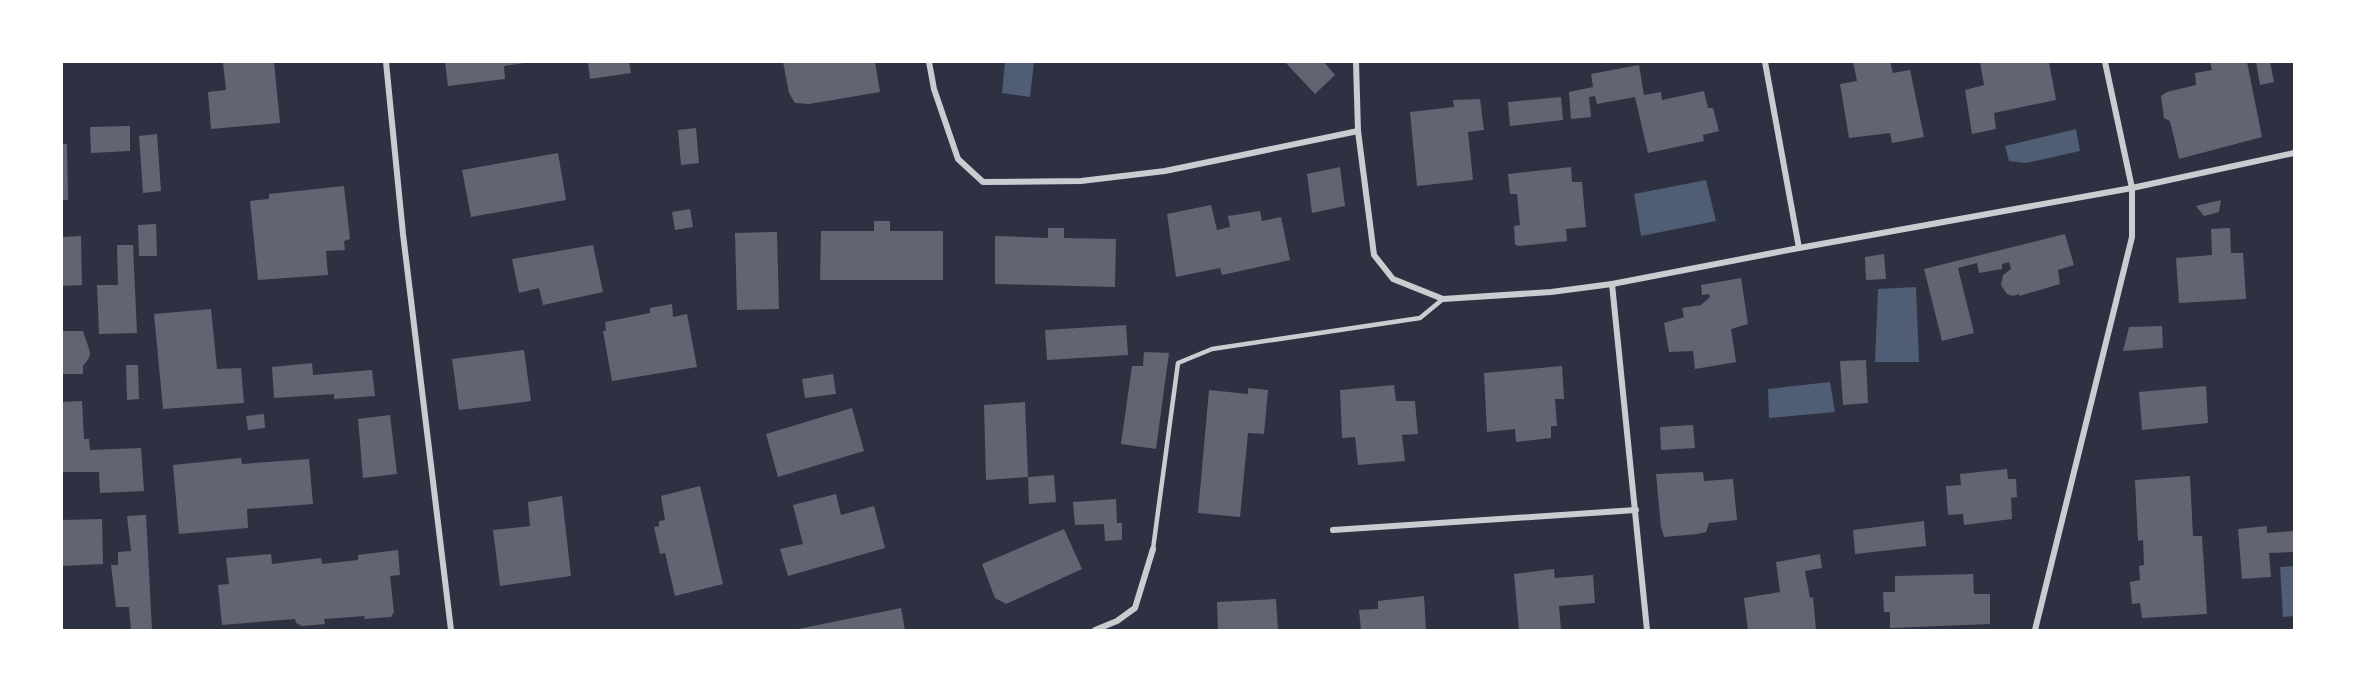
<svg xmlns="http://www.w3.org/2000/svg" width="2356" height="692" viewBox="0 0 2356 692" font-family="'Varela Round',sans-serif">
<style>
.water{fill:#4f5d75}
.building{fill:#626471}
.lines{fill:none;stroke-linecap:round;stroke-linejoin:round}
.service{stroke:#caccd0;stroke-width:4.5}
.minor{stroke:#caccd0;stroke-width:6}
</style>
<rect width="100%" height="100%" fill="#2d3142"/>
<g class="water">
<polygon points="1005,62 1034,62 1030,97 1002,93"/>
<polygon points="2076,129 2080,151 2026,163 2009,161 2005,146"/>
<polygon points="1706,180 1716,221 1641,236 1634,194"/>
<polygon points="1916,287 1919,362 1875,362 1878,289"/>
<polygon points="1830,382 1835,412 1769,418 1768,389"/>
<polygon points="2294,566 2294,616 2283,617 2280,567"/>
</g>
<g class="building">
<polygon points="274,62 280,123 211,129 208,92 226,90 223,63"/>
<polygon points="445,62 524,62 524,63 504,66 505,79 448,86"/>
<polygon points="588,62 629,62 631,73 590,79"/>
<polygon points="783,62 875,62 880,92 809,104 795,103 789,93"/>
<polygon points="1285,62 1324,62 1335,75 1315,94"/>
<polygon points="1853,62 1890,62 1893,73 1910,70 1924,137 1892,143 1890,133 1849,138 1840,84 1857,81"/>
<polygon points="1980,62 2049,62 2056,100 1994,113 1996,129 1972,134 1965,90 1984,85"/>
<polygon points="2210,62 2247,62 2262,137 2179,159 2170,121 2164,118 2161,96 2167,92 2196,85 2195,73 2212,70"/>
<polygon points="2256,62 2270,62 2274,82 2260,85"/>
<polygon points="1639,65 1644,95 1661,92 1662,100 1704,91 1708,108 1713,108 1719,131 1703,135 1704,141 1648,153 1635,97 1597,104 1595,96 1589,97 1591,117 1571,119 1569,92 1593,87 1591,74"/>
<polygon points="1561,97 1563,120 1510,126 1508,102"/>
<polygon points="1480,99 1484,130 1468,132 1473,180 1417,186 1410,112 1454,107 1453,100"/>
<polygon points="130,126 130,151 91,153 90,127"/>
<polygon points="696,128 699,163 681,165 678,130"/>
<polygon points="157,134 161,191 143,193 139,136"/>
<polygon points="62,144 67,144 68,200 62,200"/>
<polygon points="558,153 566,200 471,217 462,170"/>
<polygon points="1340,167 1345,206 1312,213 1307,174"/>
<polygon points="1571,167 1572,182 1582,182 1586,227 1566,229 1567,241 1518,246 1515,244 1514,226 1520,225 1517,194 1510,194 1508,174"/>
<polygon points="344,186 350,239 344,241 345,250 326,251 328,275 258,280 250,201 269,199 269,194"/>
<polygon points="2221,200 2219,212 2204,216 2196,206"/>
<polygon points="1211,205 1217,230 1230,227 1228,216 1260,211 1262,221 1281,217 1290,260 1222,275 1220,268 1176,277 1167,214"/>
<polygon points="690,209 693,227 675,230 672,212"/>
<polygon points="874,221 890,221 890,231 943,231 943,280 820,280 821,231 874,231"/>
<polygon points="156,224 157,256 139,256 138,225"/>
<polygon points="1048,228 1064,228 1064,238 1116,239 1115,287 995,284 995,236 1048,238"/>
<polygon points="2230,228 2231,253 2243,253 2246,299 2179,303 2176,258 2212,255 2211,229"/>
<polygon points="777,232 779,309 737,310 735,233"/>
<polygon points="2065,234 2074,265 2058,270 2060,284 2019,296 2019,294 2013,296 2007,294 2001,285 2003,275 2011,269 2009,262 2002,264 2002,269 1979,273 1977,263 1958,268 1974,333 1942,341 1924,269"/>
<polygon points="81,236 82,285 62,286 62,237"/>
<polygon points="117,245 133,245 137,333 99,334 97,285 118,285"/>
<polygon points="593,245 603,292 543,305 539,288 519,293 512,259"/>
<polygon points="1884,254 1886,279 1866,280 1865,257"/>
<polygon points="1741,278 1748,324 1731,329 1736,362 1695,369 1693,351 1669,352 1664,323 1684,317 1682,308 1701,305 1710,297 1709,294 1702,295 1701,285"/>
<polygon points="672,304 673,317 687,314 697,367 612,381 603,331 606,331 605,322 650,313 650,308"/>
<polygon points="211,309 217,369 241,368 244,403 163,409 154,314"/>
<polygon points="1126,325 1128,355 1047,360 1045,330"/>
<polygon points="2162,326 2163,348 2123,351 2129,327"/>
<polygon points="62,331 83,331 90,352 89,358 83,366 83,374 62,374"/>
<polygon points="524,350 531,401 459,410 452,359"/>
<polygon points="1144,352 1169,353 1156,449 1121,444 1132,366 1143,366"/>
<polygon points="1866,360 1868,403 1843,405 1840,361"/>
<polygon points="312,363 313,375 372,370 375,396 334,399 334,394 274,398 272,367"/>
<polygon points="126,365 138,365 139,399 127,400"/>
<polygon points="1562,366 1564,399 1555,399 1557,426 1551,426 1551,438 1516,442 1515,429 1487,432 1484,373"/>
<polygon points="833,374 836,394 805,398 802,379"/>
<polygon points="1394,385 1396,401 1415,401 1418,434 1402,435 1405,461 1358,465 1355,437 1342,438 1340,390"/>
<polygon points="2206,386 2208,423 2142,430 2139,392"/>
<polygon points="1248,388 1268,390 1264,434 1248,433 1240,517 1198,513 1209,390 1248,394"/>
<polygon points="82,401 84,439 89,439 90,450 141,448 144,491 100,493 99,472 62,472 62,402"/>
<polygon points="1025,402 1028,477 986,480 984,405"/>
<polygon points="852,408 864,451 778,477 766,434"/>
<polygon points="264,414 265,428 248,430 246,416"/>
<polygon points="390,415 397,474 363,478 358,419"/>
<polygon points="1693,425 1695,448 1661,450 1660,427"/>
<polygon points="241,458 242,464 309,459 313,504 247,509 248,528 179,534 173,465"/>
<polygon points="2007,469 2008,479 2016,479 2017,497 2011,498 2012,519 1964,525 1963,514 1948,515 1946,486 1961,485 1960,474"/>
<polygon points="1703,472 1704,481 1733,479 1737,520 1709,523 1706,532 1697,534 1664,537 1661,527 1656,474"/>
<polygon points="1054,475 1056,502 1029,504 1028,477"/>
<polygon points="2190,476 2193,536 2202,536 2207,614 2142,618 2140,603 2132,604 2130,582 2140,580 2139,566 2144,565 2143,540 2138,541 2135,480"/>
<polygon points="700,486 723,584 675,596 665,553 660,554 654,527 659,526 659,521 665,520 661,496"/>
<polygon points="836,494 841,515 874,506 885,548 788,576 780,549 803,544 793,505"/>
<polygon points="562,496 571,576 500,586 493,530 530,526 528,502"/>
<polygon points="1116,499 1117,523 1122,523 1122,540 1105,541 1104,524 1075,525 1073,502"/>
<polygon points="146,515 152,630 131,630 129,607 116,607 111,565 118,565 118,552 131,551 127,516"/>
<polygon points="102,519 103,564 62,566 62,520"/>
<polygon points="1924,521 1926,546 1855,554 1853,530"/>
<polygon points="2267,526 2267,533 2293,531 2294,552 2269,553 2271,577 2242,579 2238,529"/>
<polygon points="1064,529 1082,569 1006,604 995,598 982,564"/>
<polygon points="398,550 400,575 390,576 394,612 391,617 364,619 365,616 324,619 325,624 302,626 296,623 295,619 222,625 218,585 229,584 226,558 271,554 272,564 321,558 322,564 358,560 358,555"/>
<polygon points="1820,554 1822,568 1805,571 1810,598 1813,597 1816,630 1748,630 1744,598 1780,592 1776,562"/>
<polygon points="1554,569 1555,578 1593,575 1595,603 1559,606 1561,630 1519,630 1514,574"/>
<polygon points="1973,574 1974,594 1990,594 1990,624 1890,628 1890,612 1884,612 1883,592 1895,592 1895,576"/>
<polygon points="1424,596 1426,630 1361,630 1359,610 1378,609 1378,601"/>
<polygon points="1276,599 1278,630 1218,630 1217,602"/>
<polygon points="901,608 905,630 799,630 798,629"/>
</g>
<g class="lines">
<polyline class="service" points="1153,549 1178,363 1212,349 1420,318 1443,299"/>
<g class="minor">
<polyline points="386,62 403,234 451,630"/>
<polyline points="929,62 934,89 958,159 983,182 1081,181 1165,171 1358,131"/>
<polyline points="1356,62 1358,131 1374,255 1393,279 1443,299 1551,292 1612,284 1799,248 2132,188 2294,153"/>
<polyline points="1765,62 1799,248"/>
<polyline points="1612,284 1647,630"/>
<polyline points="1333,530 1636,510"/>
<polyline points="1095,630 1117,621 1135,608 1153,549"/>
<polyline points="2035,630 2132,237 2132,188 2105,62"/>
</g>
</g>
<rect width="2356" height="692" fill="none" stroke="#ffffff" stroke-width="126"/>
</svg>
